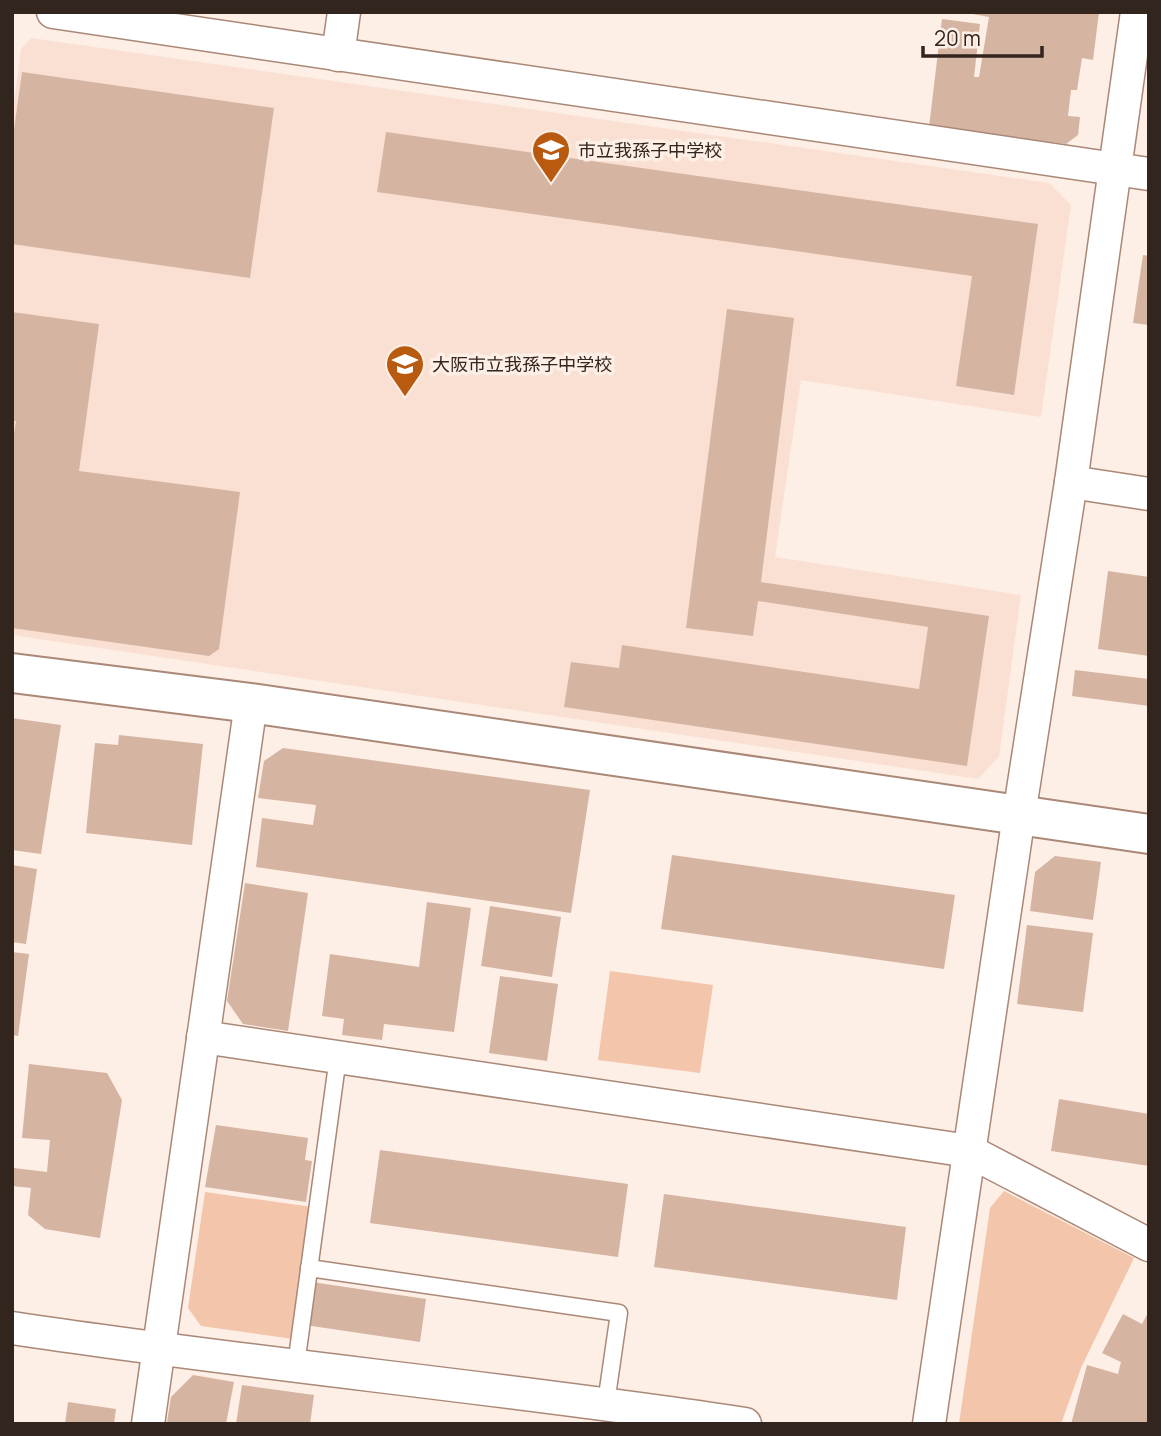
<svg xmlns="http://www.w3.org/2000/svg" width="1161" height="1436" viewBox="0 0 1161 1436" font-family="Manrope,'Noto Sans JP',sans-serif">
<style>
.built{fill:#fae0d2}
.green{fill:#f3c5ab}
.building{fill:#d6b4a2}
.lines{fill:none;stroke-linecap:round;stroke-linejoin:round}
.service-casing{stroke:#a98877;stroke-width:19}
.minor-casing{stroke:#a98877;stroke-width:35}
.tertiary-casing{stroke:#a98877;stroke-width:42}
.service{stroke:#fff;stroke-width:16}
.minor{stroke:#fff;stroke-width:32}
.tertiary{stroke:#fff;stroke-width:38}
.labels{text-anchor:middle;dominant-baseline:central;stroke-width:7;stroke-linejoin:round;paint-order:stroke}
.poi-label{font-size:18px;fill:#32251e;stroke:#fdeee6;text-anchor:start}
</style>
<rect width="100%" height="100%" fill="#fdeee6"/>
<polygon class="built" points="31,38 1049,183 1071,205 1041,417 801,380 775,557 1021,595 999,757 978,779 12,635 12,119 21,49"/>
<g class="green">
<polygon points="610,971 713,985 700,1073 598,1060"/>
<polygon points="1004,1191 1134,1258 1081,1368 1061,1424 959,1424 990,1208"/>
<polygon points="205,1192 312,1207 293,1339 201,1326 188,1308"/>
</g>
<g class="building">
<polygon points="962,12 1099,12 1093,60 1082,58 1077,90 1071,90 1068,116 1080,117 1078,135 1066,144 929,127 942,19 980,24 974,77 979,77 989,17"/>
<polygon points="22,72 274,108 250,278 12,244 12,144"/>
<polygon points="386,132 1038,224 1014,395 956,386 972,276 377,192"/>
<polygon points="1143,255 1149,256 1149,325 1133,323"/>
<polygon points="727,309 794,318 761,582 989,616 967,766 564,707 571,662 619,668 622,645 919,689 928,627 758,601 753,636 686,628"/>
<polygon points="12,312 99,324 79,471 240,492 219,649 209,656 12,628 12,445 16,421 12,421"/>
<polygon points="1108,571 1149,577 1149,656 1098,649"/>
<polygon points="1075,670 1149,679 1149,706 1072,696"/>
<polygon points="12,718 61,725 41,854 12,850"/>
<polygon points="119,735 203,744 192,845 86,833 95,743 118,745"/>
<polygon points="283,748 590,790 571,913 256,867 262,818 313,825 316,805 258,798 264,761"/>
<polygon points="672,855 955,895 944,969 661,929"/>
<polygon points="1055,856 1101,862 1093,920 1030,911 1035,872"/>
<polygon points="12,865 37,869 26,944 12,942"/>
<polygon points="245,883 308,893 288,1031 243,1024 227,1001"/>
<polygon points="427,902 471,908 454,1032 384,1024 382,1040 342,1035 344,1019 322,1016 330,954 419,967"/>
<polygon points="490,906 561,917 552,977 481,966"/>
<polygon points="1027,925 1093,933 1083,1012 1017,1004"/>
<polygon points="12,952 29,954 18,1036 12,1035"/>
<polygon points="500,976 558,984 547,1061 489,1053"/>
<polygon points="29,1064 107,1073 122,1100 100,1238 45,1229 28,1215 31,1188 12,1186 14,1168 47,1172 50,1140 22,1138"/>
<polygon points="1059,1099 1149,1114 1149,1166 1051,1151"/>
<polygon points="216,1125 308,1138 305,1160 312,1161 306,1202 205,1187"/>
<polygon points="380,1150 628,1184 618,1257 370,1223"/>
<polygon points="664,1194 906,1227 897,1300 654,1267"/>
<polygon points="312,1282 426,1299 420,1342 305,1325"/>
<polygon points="1149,1311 1149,1424 1071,1424 1087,1365 1118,1374 1121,1362 1102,1353 1123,1314 1142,1324"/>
<polygon points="193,1375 234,1382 226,1424 167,1422 171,1397"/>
<polygon points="242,1385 314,1395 310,1424 236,1424"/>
<polygon points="68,1402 116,1409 114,1424 65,1424"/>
</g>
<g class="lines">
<defs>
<g id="service">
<polyline points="309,1268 619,1313 606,1403"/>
<polyline points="296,1365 338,1057"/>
</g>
<g id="minor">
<polyline points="53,12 1149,174"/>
<polyline points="338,55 344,12"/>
<polyline points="1071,482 1149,494"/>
<polyline points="203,1037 969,1151 1149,1245"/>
<path d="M 12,1328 C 256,1365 501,1387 745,1424"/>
<polyline points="148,1424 251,703"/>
<polyline points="929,1424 1019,815 1071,482 1137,12"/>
</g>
<polyline id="tertiary" points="12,673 251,703 1149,834"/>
</defs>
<use href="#service" class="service-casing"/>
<use href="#minor" class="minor-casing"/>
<use href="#tertiary" class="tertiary-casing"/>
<use href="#service" class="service"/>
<use href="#minor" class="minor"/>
<use href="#tertiary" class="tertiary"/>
</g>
<defs>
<symbol id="school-pin" viewBox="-11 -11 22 30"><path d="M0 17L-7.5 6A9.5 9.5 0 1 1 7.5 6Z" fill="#b95a11" stroke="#fdeee6"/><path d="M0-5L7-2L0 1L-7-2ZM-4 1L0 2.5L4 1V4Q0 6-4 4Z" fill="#fff"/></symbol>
</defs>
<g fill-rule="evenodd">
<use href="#school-pin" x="529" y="128" width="44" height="60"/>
<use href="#school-pin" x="383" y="342" width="44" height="60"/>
</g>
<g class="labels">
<g class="poi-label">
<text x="578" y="150">市立我孫子中学校</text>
<text x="432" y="364">大阪市立我孫子中学校</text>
</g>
</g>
<rect width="1161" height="1436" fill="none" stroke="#32251e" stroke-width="28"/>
<path d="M923 46v10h119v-10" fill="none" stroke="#32251e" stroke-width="3.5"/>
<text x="934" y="46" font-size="21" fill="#32251e" stroke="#fdeee6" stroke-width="5" paint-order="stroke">20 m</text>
</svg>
